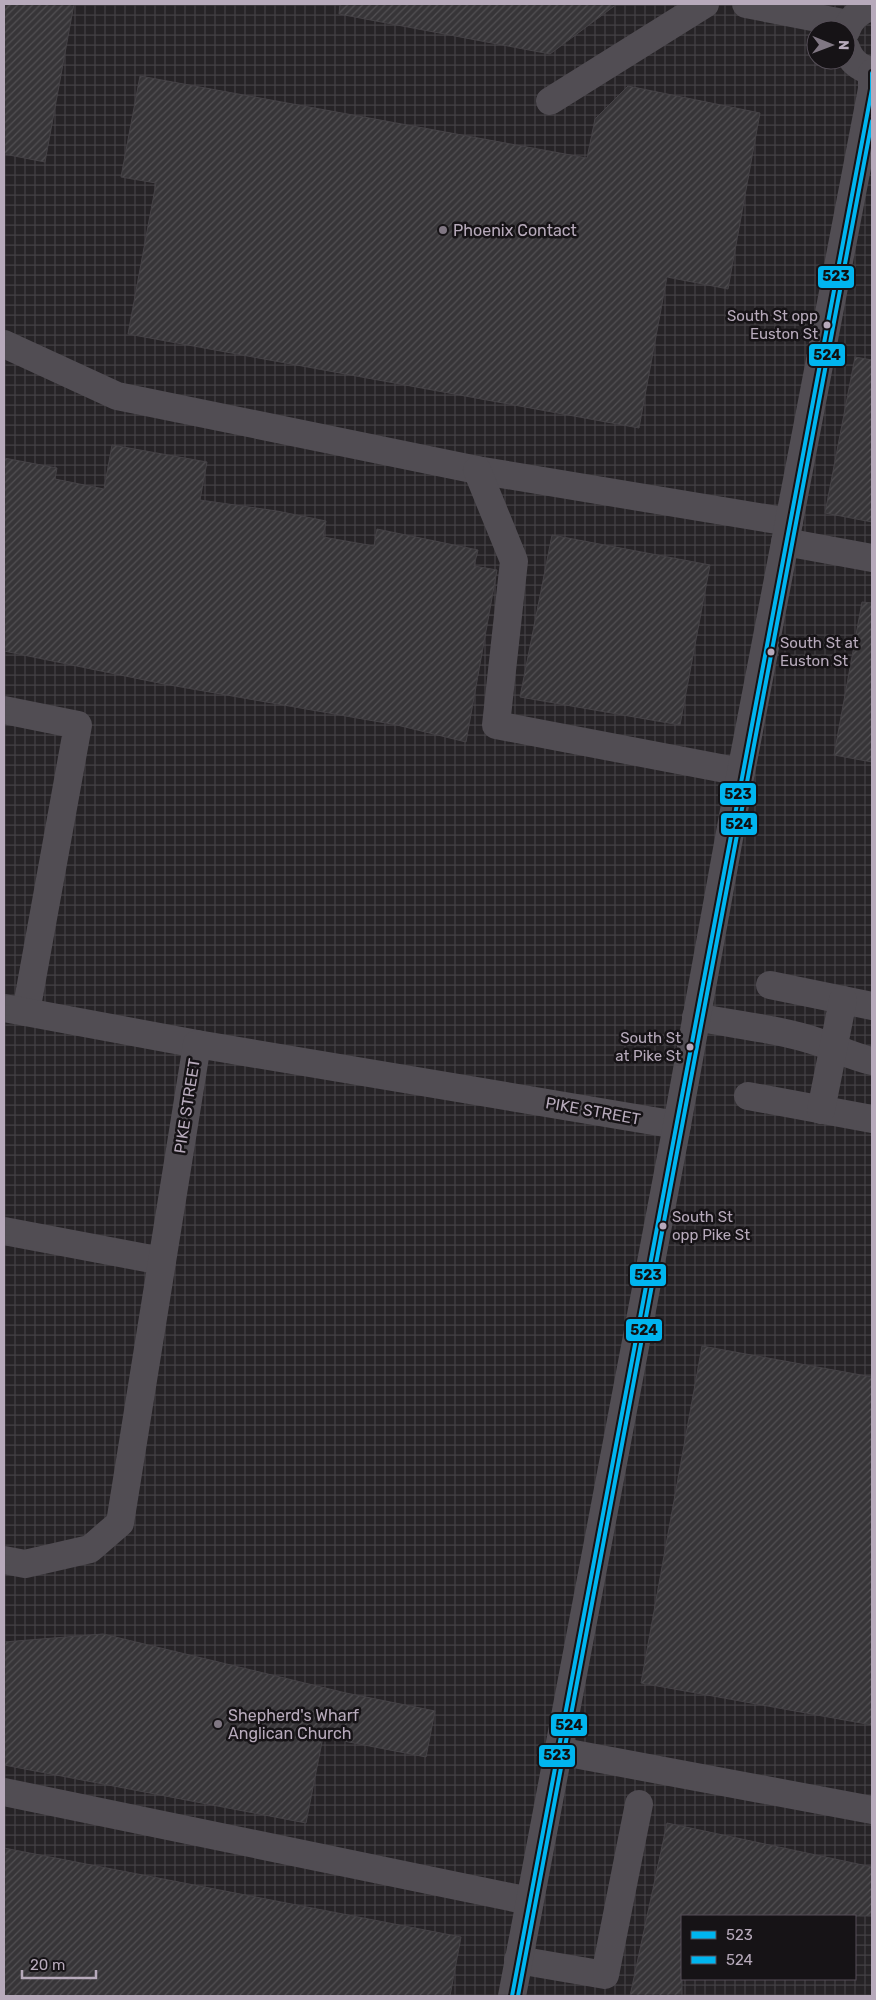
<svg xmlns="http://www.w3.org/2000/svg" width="876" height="2000" viewBox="0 0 876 2000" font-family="Rubik,sans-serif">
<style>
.industrial{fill:url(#industrial-grid);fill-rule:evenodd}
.building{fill:url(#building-hatch);stroke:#454246}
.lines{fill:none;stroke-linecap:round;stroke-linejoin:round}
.minor{stroke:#514d53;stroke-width:28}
.bus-1-casing{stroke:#161316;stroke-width:8}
.bus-2-casing{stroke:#161316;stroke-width:8}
.bus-1{stroke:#00b5ef;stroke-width:4}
.bus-2{stroke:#00b5ef;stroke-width:4}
.poi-dot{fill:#807783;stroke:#161316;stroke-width:2}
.bus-dot{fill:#b7aabb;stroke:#161316;stroke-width:2}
.labels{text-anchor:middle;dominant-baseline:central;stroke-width:5;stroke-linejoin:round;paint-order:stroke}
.bus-label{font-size:15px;fill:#b7aabb;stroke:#161316;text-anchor:end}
.poi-label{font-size:16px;fill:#b7aabb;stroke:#161316;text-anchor:start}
.street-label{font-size:16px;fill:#b7aabb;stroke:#161316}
.line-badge{stroke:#161316;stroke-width:2}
.pale-badge-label{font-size:14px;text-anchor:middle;font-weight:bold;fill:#111}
</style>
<defs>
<pattern id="industrial-grid" width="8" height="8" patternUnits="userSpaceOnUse" patternTransform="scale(1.25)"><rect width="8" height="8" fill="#262326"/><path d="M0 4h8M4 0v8" fill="none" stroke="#434044"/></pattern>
<pattern id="building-hatch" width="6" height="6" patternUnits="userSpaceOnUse" patternTransform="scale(1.25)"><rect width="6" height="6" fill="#373538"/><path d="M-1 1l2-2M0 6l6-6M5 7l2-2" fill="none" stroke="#525053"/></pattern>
</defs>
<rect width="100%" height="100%" fill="#1a191a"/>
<path class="industrial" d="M 4,4 L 872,4 L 872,1996 L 4,1996 ZM 816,30 L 846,30 L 846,60 L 816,60 ZM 682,1916 L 855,1916 L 855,1979 L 682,1979 Z"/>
<g class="building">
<polygon points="4,4 74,4 45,162 4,154"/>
<polygon points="340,4 617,4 550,54 339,14"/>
<polygon points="140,76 587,158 595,119 628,86 760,113 728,289 667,277 639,428 128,334 156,183 121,177"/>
<polygon points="855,357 872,360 872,522 825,513"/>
<polygon points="112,445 207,462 200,500 277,511 326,521 323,537 374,546 377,529 478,550 474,566 497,570 466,742 397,725 164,684 4,651 4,458 57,468 55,479 104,489"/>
<polygon points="552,535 710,565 680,725 520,697"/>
<polygon points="862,602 872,603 872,762 834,755"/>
<polygon points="702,1346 872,1377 872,1725 641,1683"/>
<polygon points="103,1634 346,1693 435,1711 426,1757 323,1737 306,1823 4,1765 4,1642"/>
<polygon points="667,1823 872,1867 872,1916 682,1916 682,1996 630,1996"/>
<polygon points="4,1848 461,1937 450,1996 4,1996"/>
</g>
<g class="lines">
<g class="minor">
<polyline points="746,4 848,24"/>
<path d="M 846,31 C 850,19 859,10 872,7"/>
<path d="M 846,48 C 851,62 859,67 872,72"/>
<polyline points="550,101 705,4"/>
<polyline points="4,344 117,396 477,470 789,522"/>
<polyline points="477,470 514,561 496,725 741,772"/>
<polyline points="785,542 872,558"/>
<polyline points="4,710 78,725 26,1012"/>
<polyline points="770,985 872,1006"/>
<polyline points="4,1008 197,1044"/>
<path d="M 696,1017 C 736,1025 779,1029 818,1042 C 836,1048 853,1057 872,1061"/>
<polyline points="748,1096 872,1119"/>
<polyline points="821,1110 843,1000"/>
<polyline points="4,1231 162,1261"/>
<polyline points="4,1560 25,1564 90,1549 120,1523 197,1044 677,1125"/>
<polyline points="558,1751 872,1810"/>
<polyline points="4,1792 529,1901"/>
<polyline points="518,1960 605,1975 639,1804"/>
<polyline points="512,1996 677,1125 741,772 872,89 872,73"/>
</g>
<defs>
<path id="bus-1" d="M 512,1996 C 632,1360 750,724 872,89 L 872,73"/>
<path id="bus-2" d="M 518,1996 C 637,1371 752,746 872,121"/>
</defs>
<use href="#bus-1" class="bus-1-casing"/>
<use href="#bus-2" class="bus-2-casing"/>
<use href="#bus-1" class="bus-1"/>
<use href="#bus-2" class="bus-2"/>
</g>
<g class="poi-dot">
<circle cx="443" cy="230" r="5"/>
<circle cx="218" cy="1724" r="5"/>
</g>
<g class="bus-dot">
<circle cx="827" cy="325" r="4.5"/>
<circle cx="771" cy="652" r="4.5"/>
<circle cx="690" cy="1047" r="4.5"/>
<circle cx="663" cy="1226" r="4.5"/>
</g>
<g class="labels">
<g class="bus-label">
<text x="818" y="316">South St opp<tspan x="818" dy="18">Euston St</tspan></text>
<text x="780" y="643" text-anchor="start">South St at<tspan x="780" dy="18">Euston St</tspan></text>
<text x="681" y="1038">South St<tspan x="681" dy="18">at Pike St</tspan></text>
<text x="672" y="1217" text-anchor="start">South St<tspan x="672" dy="18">opp Pike St</tspan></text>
</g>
<g class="poi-label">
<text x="453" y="230">Phoenix Contact</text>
<text x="228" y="1715">Shepherd's Wharf<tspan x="228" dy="18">Anglican Church</tspan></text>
</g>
<g class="street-label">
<text transform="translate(187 1106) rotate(-81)">PIKE STREET</text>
<text transform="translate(593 1111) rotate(10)">PIKE STREET</text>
</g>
</g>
<g class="line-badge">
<rect x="817" y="265" width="38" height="24" rx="5" fill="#00b5ef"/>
<rect x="808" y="343" width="38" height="24" rx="5" fill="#00b5ef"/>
<rect x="719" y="782" width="38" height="24" rx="5" fill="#00b5ef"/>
<rect x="720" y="812" width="38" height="24" rx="5" fill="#00b5ef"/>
<rect x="629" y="1263" width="38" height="24" rx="5" fill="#00b5ef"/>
<rect x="625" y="1318" width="38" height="24" rx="5" fill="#00b5ef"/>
<rect x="550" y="1713" width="38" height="24" rx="5" fill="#00b5ef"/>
<rect x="538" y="1744" width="38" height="24" rx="5" fill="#00b5ef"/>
</g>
<g class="pale-badge-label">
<text x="836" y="281">523</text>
<text x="827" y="360">524</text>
<text x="738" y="799">523</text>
<text x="739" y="829">524</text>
<text x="648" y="1280">523</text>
<text x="644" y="1335">524</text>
<text x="569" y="1730">524</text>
<text x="557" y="1760">523</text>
</g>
<rect width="876" height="2000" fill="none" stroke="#b7aabb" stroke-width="10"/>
<rect x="681" y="1915" width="175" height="65" fill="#161316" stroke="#564f58"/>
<rect x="691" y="1931" width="25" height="8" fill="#00b5ef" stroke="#564f58"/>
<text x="726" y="1940" font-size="15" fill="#b7aabb">523</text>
<rect x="691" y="1956" width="25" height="8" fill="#00b5ef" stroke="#564f58"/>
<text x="726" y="1965" font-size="15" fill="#b7aabb">524</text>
<g transform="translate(831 45) rotate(91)"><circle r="24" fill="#161316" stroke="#564f58"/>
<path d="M0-4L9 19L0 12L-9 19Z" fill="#807783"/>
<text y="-8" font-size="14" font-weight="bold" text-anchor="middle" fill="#b7aabb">N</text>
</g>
<path d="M22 1970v8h74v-8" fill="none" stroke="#b7aabb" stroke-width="2.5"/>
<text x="30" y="1970" font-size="15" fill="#b7aabb" stroke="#161316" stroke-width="4" paint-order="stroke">20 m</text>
</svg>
